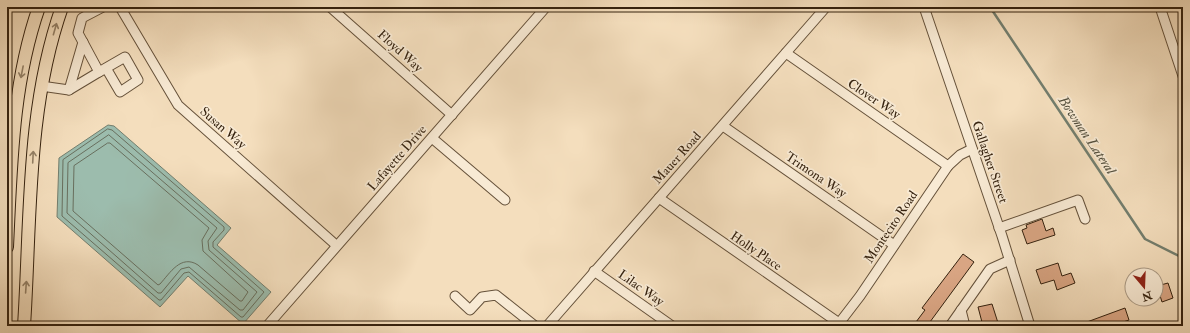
<svg xmlns="http://www.w3.org/2000/svg" width="1190" height="333" viewBox="0 0 1190 333" font-family="'IM FELL Double Pica',serif">
<style>
.water{fill:#9cbcad;stroke:#737e6e}
.lines{fill:none;stroke-linecap:round;stroke-linejoin:round}
.shore{stroke:#686f5e;stroke-width:1}
.stream{stroke:#737e6e;stroke-width:2.5}
.building{fill:#d9a583;stroke:#35220f}
.minor-casing{stroke:#65513a;stroke-width:11}
.major-casing{stroke:#35220f;stroke-width:14}
.minor{stroke:#f8ead4;stroke-width:9}
.major{stroke:#f4debd;stroke-width:12}
.oneway{stroke:#948066}
.labels{text-anchor:middle;dominant-baseline:central;stroke-width:3.5;stroke-linejoin:round;paint-order:stroke}
.street-label{font-size:13px;fill:#35220f;stroke:#f8ead4}
.water-label{font-size:14px;font-style:italic;fill:#54503e;stroke:#f8ead4}
</style>
<rect width="100%" height="100%" fill="#f4debd"/>
<filter id="stains"><feTurbulence type="fractalNoise" baseFrequency=".005" numOctaves="4"/><feColorMatrix values="0 0 0 0 .2 0 0 0 0 .09 0 0 0 0 .02 0 0 0 .5 -.17"/></filter>
<radialGradient id="worn" r=".72"><stop offset=".6" stop-color="#630" stop-opacity="0"/><stop offset="1" stop-color="#630" stop-opacity=".3"/></radialGradient>
<polygon class="water" points="108,125 114,126 231,228 217,245 271,292 243,324 188,276 160,307 57,217 59,158"/>
<g class="lines">
<g class="shore">
<polygon points="108,129 112,130 224,227 224,230 213,242 213,247 264,292 243,317 241,317 189,272 184,273 161,300 159,300 62,216 63,160"/>
<polygon points="109,135 217,228 208,241 209,250 257,292 243,310 240,310 189,267 181,269 161,293 158,293 67,213 68,163"/>
<path d="M 108,143 L 110,143 L 209,228 L 202,240 L 203,251 L 248,292 L 242,301 L 240,301 L 198,265 C 181,254 170,273 160,284 L 158,285 L 73,211 L 74,166 Z"/>
</g>
<polyline class="stream" points="990,7 1145,239 1183,258"/>
</g>
<g class="building">
<polygon points="1042,219 1046,231 1053,228 1055,235 1027,244 1022,230 1027,228 1026,225"/>
<polygon points="963,254 974,262 927,326 913,326 925,310 922,308"/>
<polygon points="1058,263 1062,276 1071,273 1075,283 1057,290 1054,280 1041,284 1036,270"/>
<polygon points="1168,283 1173,298 1162,302 1157,286"/>
<polygon points="992,304 999,326 983,326 978,307"/>
<polygon points="1125,308 1129,320 1111,326 1076,326"/>
</g>
<g class="lines">
<defs>
<g id="minor">
<polyline points="103,7 82,18 78,33 99,72 125,57 138,80 120,92 106,68"/>
<polyline points="120,7 178,105 336,245"/>
<polyline points="330,7 452,115"/>
<polyline points="924,7 1002,236 1030,326"/>
<polyline points="1160,7 1183,76"/>
<polyline points="786,53 948,166"/>
<polyline points="41,86 69,90 99,72"/>
<polyline points="69,90 83,42"/>
<polyline points="723,126 894,245"/>
<polyline points="432,138 505,200"/>
<polyline points="659,198 839,323"/>
<polyline points="999,228 1078,200 1085,219"/>
<polyline points="594,271 672,326"/>
<polyline points="455,296 470,310 482,297 496,295 535,326"/>
<polyline points="961,310 965,326"/>
<polyline points="267,326 546,7"/>
<polyline points="547,326 826,7"/>
<polyline points="837,326 860,296 948,166 960,155 972,149"/>
<polyline points="950,326 990,269 1010,260"/>
</g>
<g id="major">
<path d="M 7,247 C 11,166 12,84 39,7"/>
<path d="M 24,326 C 31,220 26,109 62,7"/>
</g>
</defs>
<use href="#minor" class="minor-casing"/>
<use href="#major" class="major-casing"/>
<use href="#minor" class="minor"/>
<use href="#major" class="major"/>
</g>
<defs><path id="oneway-shaft" d="M-6 0H5M1.5-3L5.5 0L1.5 3" fill="none" stroke-width="1.6" stroke-linecap="round" stroke-linejoin="round"/></defs>
<g class="oneway">
<use href="#oneway-shaft" transform="translate(55 29) rotate(-74)"/>
<use href="#oneway-shaft" transform="translate(22 72) rotate(101)"/>
<use href="#oneway-shaft" transform="translate(33 157) rotate(-87)"/>
<use href="#oneway-shaft" transform="translate(26 287) rotate(-86)"/>
</g>
<g class="labels">
<g class="street-label">
<text transform="translate(400 51) rotate(42)">Floyd Way</text>
<text transform="translate(874 99) rotate(34)">Clover Way</text>
<text transform="translate(223 128) rotate(41)">Susan Way</text>
<text transform="translate(397 158) rotate(-49)">Lafayette Drive</text>
<text transform="translate(677 158) rotate(-48)">Mauer Road</text>
<text transform="translate(990 162) rotate(71)">Gallagher Street</text>
<text transform="translate(816 175) rotate(34)">Trimona Way</text>
<text transform="translate(891 227) rotate(-56)">Montecito Road</text>
<text transform="translate(756 251) rotate(34)">Holly Place</text>
<text transform="translate(641 288) rotate(35)">Lilac Way</text>
</g>
<g class="water-label">
<text transform="translate(1087 135) rotate(56)">Bowman Lateral</text>
</g>
</g>
<rect width="1190" height="333" fill="none" stroke="#f4debd" stroke-width="24"/>
<rect x="8" y="8" width="1174" height="317" fill="none" stroke="#35220f" stroke-width="2"/>
<rect x="12" y="12" width="1166" height="309" fill="none" stroke="#35220f"/>
<g transform="translate(1144 287) rotate(161)"><circle r="19" fill="#f8ead4" stroke="#aa9a85"/>
<path d="M0-3L7 15L0 10L-7 15Z" fill="#8f2418"/>
<text y="-6" font-size="11" font-weight="bold" text-anchor="middle" fill="#35220f">N</text>
</g>
<rect width="100%" height="100%" filter="url(#stains)"/>
<rect width="100%" height="100%" fill="url(#worn)"/>
</svg>
